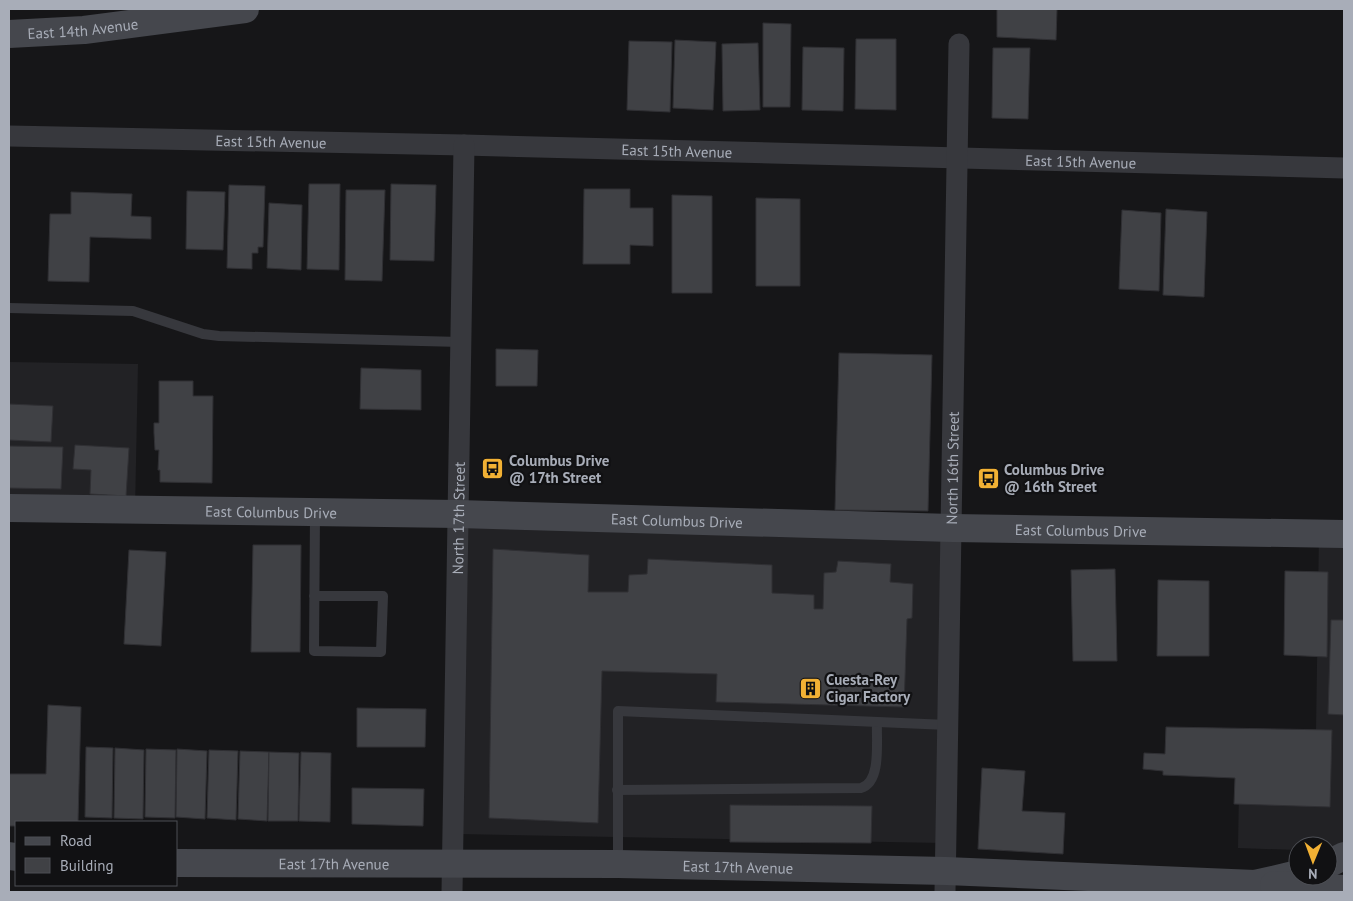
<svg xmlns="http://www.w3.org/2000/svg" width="1353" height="901" viewBox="0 0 1353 901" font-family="'PT Sans',sans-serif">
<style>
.built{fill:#222225}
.building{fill:#404145;stroke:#303034}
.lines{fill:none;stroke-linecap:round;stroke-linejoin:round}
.lane{stroke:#37383d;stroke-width:10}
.street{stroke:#37383d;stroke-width:21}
.secondary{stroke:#45474d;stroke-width:28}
.labels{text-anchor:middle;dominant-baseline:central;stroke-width:4.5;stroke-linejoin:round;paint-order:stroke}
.street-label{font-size:15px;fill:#a8adb8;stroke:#111113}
.poi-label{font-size:15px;font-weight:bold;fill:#a8adb8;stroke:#111113;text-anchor:start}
</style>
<rect width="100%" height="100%" fill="#161618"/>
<g class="built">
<polygon points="9,362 138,364 135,511 9,506"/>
<polygon points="464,520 948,529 943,843 459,834"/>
<polygon points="1319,532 1344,532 1344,851 1328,851 1328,846 1298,846 1298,850 1238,848 1240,729 1316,730"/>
</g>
<g class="building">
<polygon points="997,9 1057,9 1056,40 997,37"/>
<polygon points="763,23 791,24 790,107 763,107"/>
<polygon points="856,39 896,39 896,110 855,109"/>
<polygon points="675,40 716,42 713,110 673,108"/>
<polygon points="629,41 672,42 670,112 627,110"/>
<polygon points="758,43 760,110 723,111 722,44"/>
<polygon points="803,47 844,48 843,111 802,110"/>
<polygon points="993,48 1030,48 1028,119 992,118"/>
<polygon points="309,184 340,184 339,270 307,269"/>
<polygon points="391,184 436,185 434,261 390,260"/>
<polygon points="229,185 265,186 263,247 258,247 258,253 252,253 252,269 227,268"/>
<polygon points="584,189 630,189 630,208 653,208 653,246 630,245 630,264 583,264"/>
<polygon points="346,190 385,190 382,281 345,280"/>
<polygon points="187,191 225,192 223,250 186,249"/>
<polygon points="71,192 132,194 131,216 151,217 151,239 90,237 89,282 48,281 50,214 71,214"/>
<polygon points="672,195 712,196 712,293 672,293"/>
<polygon points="756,198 800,199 800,286 756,286"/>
<polygon points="269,203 302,205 301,270 267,268"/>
<polygon points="1166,209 1207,212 1204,297 1163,295"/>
<polygon points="1122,210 1161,213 1159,291 1119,289"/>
<polygon points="496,349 538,350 537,386 496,386"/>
<polygon points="839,353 932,355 928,511 835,510"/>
<polygon points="361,368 421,370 421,410 360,409"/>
<polygon points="159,381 193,381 193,396 213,396 212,483 160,482 160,470 158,470 159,450 155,450 154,433 154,423 159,423"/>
<polygon points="9,404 53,406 51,442 9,440"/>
<polygon points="75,445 129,448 126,496 90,494 91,470 73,469"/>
<polygon points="9,446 63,447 61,489 9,488"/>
<polygon points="253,545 301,545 300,652 251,652"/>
<polygon points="493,549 589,555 588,592 628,592 629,575 647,574 648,559 772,565 772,593 814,595 814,609 823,609 824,573 836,572 838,561 891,564 890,582 913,584 912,618 907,619 904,707 716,702 717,674 602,671 598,823 489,818"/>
<polygon points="129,550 166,552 161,646 124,644"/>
<polygon points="1115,569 1117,661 1073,661 1071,570"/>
<polygon points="1285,571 1328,572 1327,657 1284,655"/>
<polygon points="1158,580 1209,581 1209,656 1157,656"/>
<polygon points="1331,620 1344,620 1344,715 1328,714"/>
<polygon points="48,705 81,707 78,822 16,822 16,826 9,826 9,774 46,774"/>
<polygon points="357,708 426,709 425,747 357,747"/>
<polygon points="1166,727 1332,730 1330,807 1234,804 1235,778 1163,775 1163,771 1143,769 1144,753 1165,754"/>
<polygon points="86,747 113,748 112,818 85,817"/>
<polygon points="115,748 144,750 143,819 114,818"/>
<polygon points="146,749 176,750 175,818 145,817"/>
<polygon points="177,749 207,751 205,819 176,817"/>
<polygon points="209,750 238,751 236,820 207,818"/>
<polygon points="240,751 269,752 267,821 238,819"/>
<polygon points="269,752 299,753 298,821 268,821"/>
<polygon points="301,752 331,753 330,822 299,821"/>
<polygon points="982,768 1025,771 1022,811 1065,813 1063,854 978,849"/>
<polygon points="352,788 424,789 423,826 352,824"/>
<polygon points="730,805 872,806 871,843 730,842"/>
</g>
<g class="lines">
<g class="lane">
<polyline points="9,308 133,311 203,334 219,336 461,342"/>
<polyline points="314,596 383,596 381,652 314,651 315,513"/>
<path d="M 617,790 L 861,788 C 882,782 876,740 877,722"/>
<polyline points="618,863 618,711 948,725"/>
</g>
<g class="street">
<path id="s1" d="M 9,136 L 464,145 L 1344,168"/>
<path id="s2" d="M 452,892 L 464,145"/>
<path id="s3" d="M 945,892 L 959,44"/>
</g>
<g class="secondary">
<path id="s4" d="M 9,34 L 84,30 L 245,9"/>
<path id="s5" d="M 9,508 L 458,514 L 952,528 L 1344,534"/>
<polyline points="9,856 16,857"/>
<path id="s6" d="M 176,863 L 618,864 L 946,871 L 1255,884 L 1298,874"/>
<polyline points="1328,864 1344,856"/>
<polyline points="1274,885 1344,889"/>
</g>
</g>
<defs>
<symbol id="bus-square" viewBox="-11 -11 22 22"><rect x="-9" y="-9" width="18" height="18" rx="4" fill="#f2b134" stroke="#111113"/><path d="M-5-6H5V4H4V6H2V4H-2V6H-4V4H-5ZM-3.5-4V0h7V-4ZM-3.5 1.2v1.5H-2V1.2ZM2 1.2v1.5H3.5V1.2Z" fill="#111"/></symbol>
<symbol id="building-square" viewBox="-11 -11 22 22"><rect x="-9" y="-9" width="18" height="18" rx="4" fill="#f2b134" stroke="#111113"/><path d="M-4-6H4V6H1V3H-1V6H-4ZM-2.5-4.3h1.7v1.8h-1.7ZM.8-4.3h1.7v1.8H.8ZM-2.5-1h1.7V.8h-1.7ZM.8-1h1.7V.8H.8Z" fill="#111"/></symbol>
</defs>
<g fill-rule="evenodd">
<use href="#bus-square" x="480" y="456" width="25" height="25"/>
<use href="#bus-square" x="976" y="466" width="25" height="25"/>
<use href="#building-square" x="798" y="676" width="25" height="25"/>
</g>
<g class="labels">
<g class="street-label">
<text stroke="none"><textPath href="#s4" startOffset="74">East 14th Avenue</textPath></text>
<text stroke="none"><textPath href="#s1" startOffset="262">East 15th Avenue</textPath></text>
<text stroke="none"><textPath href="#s1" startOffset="668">East 15th Avenue</textPath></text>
<text stroke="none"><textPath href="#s1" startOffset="1072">East 15th Avenue</textPath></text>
<text stroke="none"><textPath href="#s3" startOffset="424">North 16th Street</textPath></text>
<text stroke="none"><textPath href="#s5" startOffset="262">East Columbus Drive</textPath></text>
<text stroke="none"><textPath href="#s2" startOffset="374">North 17th Street</textPath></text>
<text stroke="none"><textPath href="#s5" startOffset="668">East Columbus Drive</textPath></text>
<text stroke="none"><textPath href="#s5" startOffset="1072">East Columbus Drive</textPath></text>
<text stroke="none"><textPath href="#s6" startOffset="158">East 17th Avenue</textPath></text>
<text stroke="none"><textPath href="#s6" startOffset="562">East 17th Avenue</textPath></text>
</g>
<g class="poi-label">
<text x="509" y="460">Columbus Drive<tspan x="509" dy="17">@ 17th Street</tspan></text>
<text x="1004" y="469">Columbus Drive<tspan x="1004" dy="17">@ 16th Street</tspan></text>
<text x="826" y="679">Cuesta-Rey<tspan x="826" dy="17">Cigar Factory</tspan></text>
</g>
</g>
<rect width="1353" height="901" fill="none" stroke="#a8adb8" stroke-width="20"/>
<rect x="15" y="821" width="162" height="65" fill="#111113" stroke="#4d4f55"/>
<rect x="25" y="837" width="25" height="8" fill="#45474d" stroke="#4d4f55"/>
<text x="60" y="846" font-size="15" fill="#a8adb8">Road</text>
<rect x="25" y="858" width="25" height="15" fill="#404145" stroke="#4d4f55"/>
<text x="60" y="871" font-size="15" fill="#a8adb8">Building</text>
<g transform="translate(1313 861) rotate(181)"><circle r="24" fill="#111113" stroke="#4d4f55"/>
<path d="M0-4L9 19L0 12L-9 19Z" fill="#f2b134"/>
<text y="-8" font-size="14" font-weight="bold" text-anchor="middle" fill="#a8adb8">N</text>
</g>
</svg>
